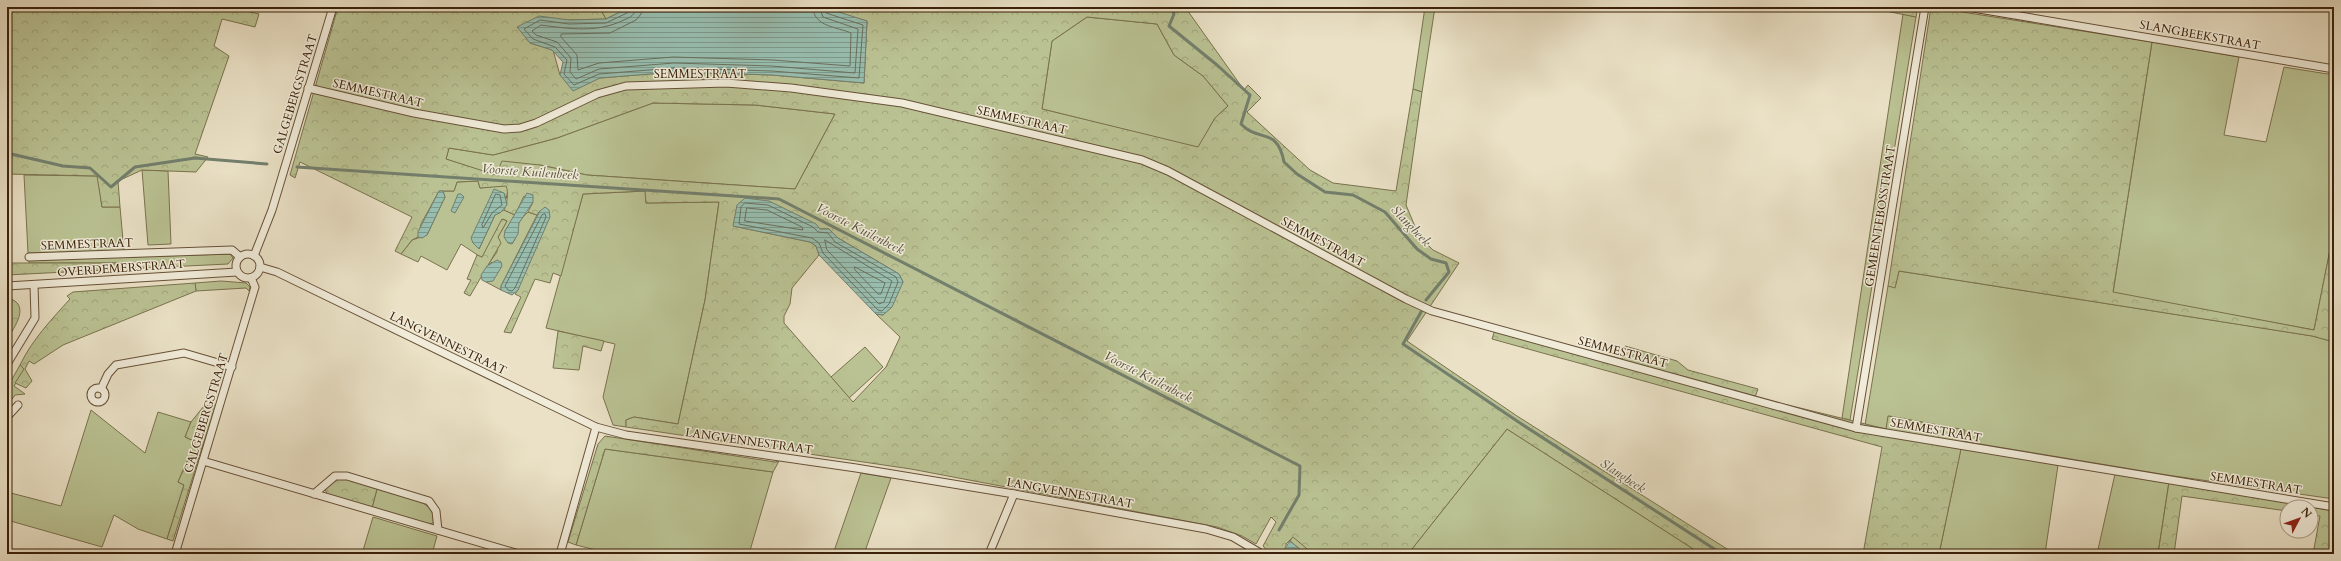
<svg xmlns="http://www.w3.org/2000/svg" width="2341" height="561" viewBox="0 0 2341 561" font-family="Cardo,serif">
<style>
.grass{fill:#bac293;stroke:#7a724e}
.forest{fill:url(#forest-crowns);stroke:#7a724e;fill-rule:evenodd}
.water{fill:url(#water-rules);stroke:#737f6d}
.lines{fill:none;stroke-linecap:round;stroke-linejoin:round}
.shore{stroke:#6a705c;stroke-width:1}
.stream{stroke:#737f6d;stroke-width:3}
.street-casing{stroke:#675138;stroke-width:9}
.street{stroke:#f1ecda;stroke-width:7}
.labels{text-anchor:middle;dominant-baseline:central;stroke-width:3;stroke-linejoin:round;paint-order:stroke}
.street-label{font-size:12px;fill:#3b2109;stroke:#f1ecda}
.water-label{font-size:13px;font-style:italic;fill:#57503b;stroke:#f1ecda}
</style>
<defs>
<pattern id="forest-crowns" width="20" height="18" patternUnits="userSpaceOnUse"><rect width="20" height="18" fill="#bac293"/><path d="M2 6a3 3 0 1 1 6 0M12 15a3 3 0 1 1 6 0" fill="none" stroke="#a1a67d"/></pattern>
<pattern id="water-rules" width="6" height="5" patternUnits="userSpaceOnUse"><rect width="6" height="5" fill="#98beb0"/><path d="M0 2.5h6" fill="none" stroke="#7d9a8d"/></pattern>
</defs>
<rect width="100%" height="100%" fill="#eae1c6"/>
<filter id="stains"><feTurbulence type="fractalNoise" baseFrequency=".005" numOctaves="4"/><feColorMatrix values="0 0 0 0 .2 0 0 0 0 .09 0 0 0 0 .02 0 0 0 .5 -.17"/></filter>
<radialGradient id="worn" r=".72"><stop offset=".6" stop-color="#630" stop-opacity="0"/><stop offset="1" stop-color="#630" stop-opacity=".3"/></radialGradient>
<g class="grass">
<polygon points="599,7 621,7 622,11 606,19"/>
<polygon points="1425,7 1435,7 1422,92 1413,89"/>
<polygon points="1903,14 1916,17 1850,420 1842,418"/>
<polygon points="1087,17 1157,24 1174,55 1203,76 1228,106 1215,118 1198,148 1042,109 1052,41"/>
<polygon points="2152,42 2239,57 2224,135 2266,142 2284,67 2334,75 2334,230 2314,330 2113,293"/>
<polygon points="653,103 755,105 835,114 795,189 587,175 540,165 496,176 446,159 449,148 493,155 557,138"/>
<polygon points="142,170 168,171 171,244 148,245"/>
<polygon points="24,175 98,176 102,207 120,207 124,251 28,253"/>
<path d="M 478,181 L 480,188 L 506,185 L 508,190 L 506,199 L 504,193 L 479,249 L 495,215 L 504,210 L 515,215 L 505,231 L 512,244 C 520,232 515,231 519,222 C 521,219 525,215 528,212 L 537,215 L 501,286 L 501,290 L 486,282 L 488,282 L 492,262 L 487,266 L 497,252 L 498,237 L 507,221 L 503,219 L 482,258 L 461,244 L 447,270 L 421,256 L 418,262 L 401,254 L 412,240 L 427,235 L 445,197 L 443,191 L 454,191 L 457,182 Z"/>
<polygon points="646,191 646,203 719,202 705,300 678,424 634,417 626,420 626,427 613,425 603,397 615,344 546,328 583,194"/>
<polygon points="230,254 233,258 228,264 125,269 124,263 29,263 29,260"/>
<polygon points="1899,271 2313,336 2334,342 2334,499 2167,475 1962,441 1965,430 1889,416 1886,429 1865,425 1888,286 1895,287"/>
<polygon points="221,281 246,283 250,287 249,291 246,288 196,291 195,283"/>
<polygon points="865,347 883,367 849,398 831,377"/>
<polygon points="20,365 25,369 14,386 25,394 15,395 7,406 7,388"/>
<polygon points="91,410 145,453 158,412 191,422 185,437 203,445 198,460 189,457 178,482 184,485 167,539 138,529 114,515 102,547 7,520 7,492 61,506"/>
<polygon points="1507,429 1701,554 1408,554"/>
<polygon points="1961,448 2058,465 2045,554 1939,554"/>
<polygon points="605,449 773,472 749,554 612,554 576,545"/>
<polygon points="861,473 891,478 864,554 833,554"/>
<polygon points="2115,474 2169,482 2158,554 2097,554"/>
<path d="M 377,489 C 395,494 436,498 434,522 L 429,525 L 372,508 Z"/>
<polygon points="373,517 437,536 432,554 362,554"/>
<polygon points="1293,536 1313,554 1306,554 1290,541"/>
</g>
<g class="forest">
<polygon points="7,7 229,7 259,14 255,27 222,19 214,46 229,56 195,154 208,157 196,172 142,170 118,181 120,207 102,207 97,176 7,174"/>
<path d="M 338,7 L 599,7 L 606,19 L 569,20 L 530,43 L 553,50 L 560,75 L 600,78 L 674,72 L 772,75 L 864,83 L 867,21 L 817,7 L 1185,7 L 1244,90 L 1248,85 L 1261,98 L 1247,112 L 1310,170 L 1333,183 L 1396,191 L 1413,89 L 1422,92 L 1406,205 L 1419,236 L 1433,250 L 1459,263 L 1407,341 L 1517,416 L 1735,554 L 1701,554 L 1507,429 L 1408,554 L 1313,554 L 1293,537 L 1286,544 L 1287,554 L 1270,554 L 1263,546 L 1276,522 L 1271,517 L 1256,544 L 1242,536 L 1217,527 L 911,469 L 626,427 L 626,420 L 634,417 L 678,424 L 705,300 L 719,202 L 646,203 L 645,191 L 583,194 L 561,276 L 553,273 L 550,283 L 535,279 L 511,333 L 504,332 L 521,297 L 515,294 L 518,290 L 540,211 L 537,215 L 528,212 L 533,202 L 524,196 L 515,215 L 504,210 C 507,204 509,192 506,186 L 480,188 L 478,181 L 457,182 L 454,191 L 439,191 L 421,224 L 418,237 L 412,240 L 401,254 L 395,251 L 412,217 L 300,162 L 295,178 L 290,175 ZM 1087,17 L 1157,24 L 1174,55 L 1203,76 L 1228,106 L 1215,118 L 1198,147 L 1042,109 L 1052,41 ZM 653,103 L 755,105 L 835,114 L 795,189 L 587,175 L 540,165 L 502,161 L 496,175 L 446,159 L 449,148 L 493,155 L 557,138 ZM 733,226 L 829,229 L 838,238 L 899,274 L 903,282 L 883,315 L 876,314 L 900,337 L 886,367 L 853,402 L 784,323 L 784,316 L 790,304 L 792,288 L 819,255 L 816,246 L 810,242 Z"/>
<polygon points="1865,7 1918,7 1916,17"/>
<polygon points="1931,7 2152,42 2113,292 2314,330 2334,230 2334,342 2312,336 1899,271 1895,288 1888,286"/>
<polygon points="502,219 507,221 498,237 501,243 470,296 464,293 471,280 467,279 477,255 482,257"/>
<polygon points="7,263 124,263 125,269 7,275"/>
<path d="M 195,283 L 196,291 L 63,345 L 34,364 L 29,361 L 25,369 L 32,381 L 26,388 L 15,383 L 24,369 L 20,365 C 32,340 51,320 70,299 L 67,296 L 73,292 Z"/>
<path d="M 8,298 C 31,304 15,327 7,339 Z"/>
<polygon points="1496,326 1622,359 1625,346 1677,361 1688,370 1758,389 1755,397 1886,429 1888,416 1965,430 1939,554 1863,554 1882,447 1492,339"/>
<polygon points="558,331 604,341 601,351 583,346 579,370 553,368"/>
<polygon points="216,405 203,445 185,437 191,422 204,406"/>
<polygon points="605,436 775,462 779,461 773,472 605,449 576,545 568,542 598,444"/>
<polygon points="189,457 198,460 173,541 167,539 184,485 178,482"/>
<polygon points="338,479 346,479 377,489 372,508 327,494 325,489"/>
<polygon points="2169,482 2334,511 2334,533 2330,554 2313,554 2320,516 2311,515 2311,507 2287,507 2287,511 2182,496 2174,554 2158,554"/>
</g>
<g class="water">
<polygon points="630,7 823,7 867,21 864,83 772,75 674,72 600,78 573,91 560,75 563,62 552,50 530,43 517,27 539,16 569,20 606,19"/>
<polygon points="494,189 504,193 507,205 500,213 495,215 479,249 473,243 471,238"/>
<polygon points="439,191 443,191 445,197 427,235 422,238 418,237 418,232"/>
<polygon points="527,193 533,195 533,202 519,223 518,234 512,244 508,243 504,237 505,231"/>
<polygon points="458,194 461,194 464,197 455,213 451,211"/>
<polygon points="745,198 769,201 816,224 820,229 829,229 838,238 899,274 903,282 892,307 883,315 876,314 819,255 816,246 810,242 733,226 737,205"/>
<polygon points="545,207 549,210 550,217 518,290 512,295 501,290 501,286 540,211"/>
<polygon points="497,260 501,262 502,266 493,281 486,282 482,280 481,275 487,266"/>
<polygon points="1290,541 1306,554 1287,554 1285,548"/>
</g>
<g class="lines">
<g class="shore">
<polyline points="631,7 629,12 606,23 569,24 540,20 524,29 533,39 555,47 567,60 564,74 574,85 599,74 674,68 772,71 859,78 863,25 826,13 824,7"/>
<path d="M 636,7 C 635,15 631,17 624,20 C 597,33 571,29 541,25 L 532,31 L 536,35 L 557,42 L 571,58 L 570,72 L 576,79 L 599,69 L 674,63 L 772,66 L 855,73 L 858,29 L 823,17 L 819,7"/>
<path d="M 642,7 L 641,14 L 636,20 L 610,33 L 561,34 L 561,37 L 577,55 L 578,70 L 599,63 L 673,57 L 773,60 L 850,66 L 851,33 C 838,27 813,27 813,7"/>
<polygon points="496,194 500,195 502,205 492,213 483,228 482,225"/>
<polygon points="745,203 768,205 813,227 818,232 828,233 835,242 896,277 898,282 889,304 882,311 878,310 823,253 819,243 812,238 739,224 741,207"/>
<polygon points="747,208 767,210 802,227 803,230 745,221"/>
<polygon points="545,214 546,217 515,288 512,291 508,290 505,286 542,215"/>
<polygon points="825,240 892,281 884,302 879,304 827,250"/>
<polygon points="855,267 885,283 881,294 878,294 855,270"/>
</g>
<g class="stream">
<path d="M 1171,7 L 1174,14 L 1169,26 L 1217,65 L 1250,95 L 1241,124 C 1259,143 1277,126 1284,162 L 1297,174 L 1325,192 L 1353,195 L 1385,212 L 1417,249 L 1431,259 L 1446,263 L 1449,272 L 1426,300"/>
<polyline points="7,153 63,166 90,168 111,187 135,167 195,158 267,164"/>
<polyline points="297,167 779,199 1300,466 1299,495 1279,530"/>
<polyline points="1421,312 1403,344 1520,423 1722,554"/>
</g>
<defs>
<g id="street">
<polyline points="1967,7 2334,69"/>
<polyline points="308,88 414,113 504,129 520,128 536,123 597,94 626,86 726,83 791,88 902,103 1142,160 1168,171 1406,299 1432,311 1856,428 2334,507"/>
<circle cx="248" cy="266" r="12"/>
<polyline points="254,256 272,210 333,7"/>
<polyline points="29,257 232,250 240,257"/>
<polyline points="260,267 277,272 596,427 626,435 856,468 1014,494 1206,529 1233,537 1262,554"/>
<polyline points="7,286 237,272"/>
<polyline points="7,364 35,318 34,285"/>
<circle cx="98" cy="395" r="7"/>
<polyline points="101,389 108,374 116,365 184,353 232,367"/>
<polyline points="7,417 18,405"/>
<polyline points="1856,428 1925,7"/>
<polyline points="203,461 519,554"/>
<polyline points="314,494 335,476 347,476 429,501 436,511 438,530"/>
<polyline points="175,554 255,287 251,278"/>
<polyline points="560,554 596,427"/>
<polyline points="989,554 1014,494"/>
</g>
</defs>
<use href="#street" class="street-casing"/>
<use href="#street" class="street"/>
</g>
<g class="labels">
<g class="street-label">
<text transform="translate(2200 35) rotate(10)">SLANGBEEKSTRAAT</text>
<text x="700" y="74">SEMMESTRAAT</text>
<text transform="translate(378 93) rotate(13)">SEMMESTRAAT</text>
<text transform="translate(295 94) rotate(-73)">GALGEBERGSTRAAT</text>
<text transform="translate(1022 120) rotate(13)">SEMMESTRAAT</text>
<text transform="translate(1880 216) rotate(-81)">GEMEENTEBOSSTRAAT</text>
<text transform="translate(1323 242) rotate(28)">SEMMESTRAAT</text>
<text transform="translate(87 244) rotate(-2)">SEMMESTRAAT</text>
<text transform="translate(121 268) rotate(-4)">OVERDEMERSTRAAT</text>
<text transform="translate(448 343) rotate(26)">LANGVENNESTRAAT</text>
<text transform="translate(1623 352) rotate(15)">SEMMESTRAAT</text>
<text transform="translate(206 413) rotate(-73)">GALGEBERGSTRAAT</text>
<text transform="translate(1936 430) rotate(10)">SEMMESTRAAT</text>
<text transform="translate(749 441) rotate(8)">LANGVENNESTRAAT</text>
<text transform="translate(2256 483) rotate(9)">SEMMESTRAAT</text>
<text transform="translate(1070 493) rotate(10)">LANGVENNESTRAAT</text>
</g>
<g class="water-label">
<text transform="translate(530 172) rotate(4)">Voorste Kuilenbeek</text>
<text transform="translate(1411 226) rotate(46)">Slangbeek</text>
<text transform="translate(860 229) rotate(27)">Voorste Kuilenbeek</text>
<text transform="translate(1148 377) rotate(27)">Voorste Kuilenbeek</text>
<text transform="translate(1623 476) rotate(33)">Slangbeek</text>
</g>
</g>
<rect width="2341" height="561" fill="none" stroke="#eae1c6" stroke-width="24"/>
<rect x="8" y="8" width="2325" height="545" fill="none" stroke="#3b2109" stroke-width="2"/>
<rect x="12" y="12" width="2317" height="537" fill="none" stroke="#3b2109"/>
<g transform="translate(2299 519) rotate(49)"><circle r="19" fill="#f1ecda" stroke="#a89b86"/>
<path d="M0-3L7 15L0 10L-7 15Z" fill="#8f2418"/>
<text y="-6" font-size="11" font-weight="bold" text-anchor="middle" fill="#3b2109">N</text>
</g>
<rect width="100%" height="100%" filter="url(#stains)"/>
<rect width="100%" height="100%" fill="url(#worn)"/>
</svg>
